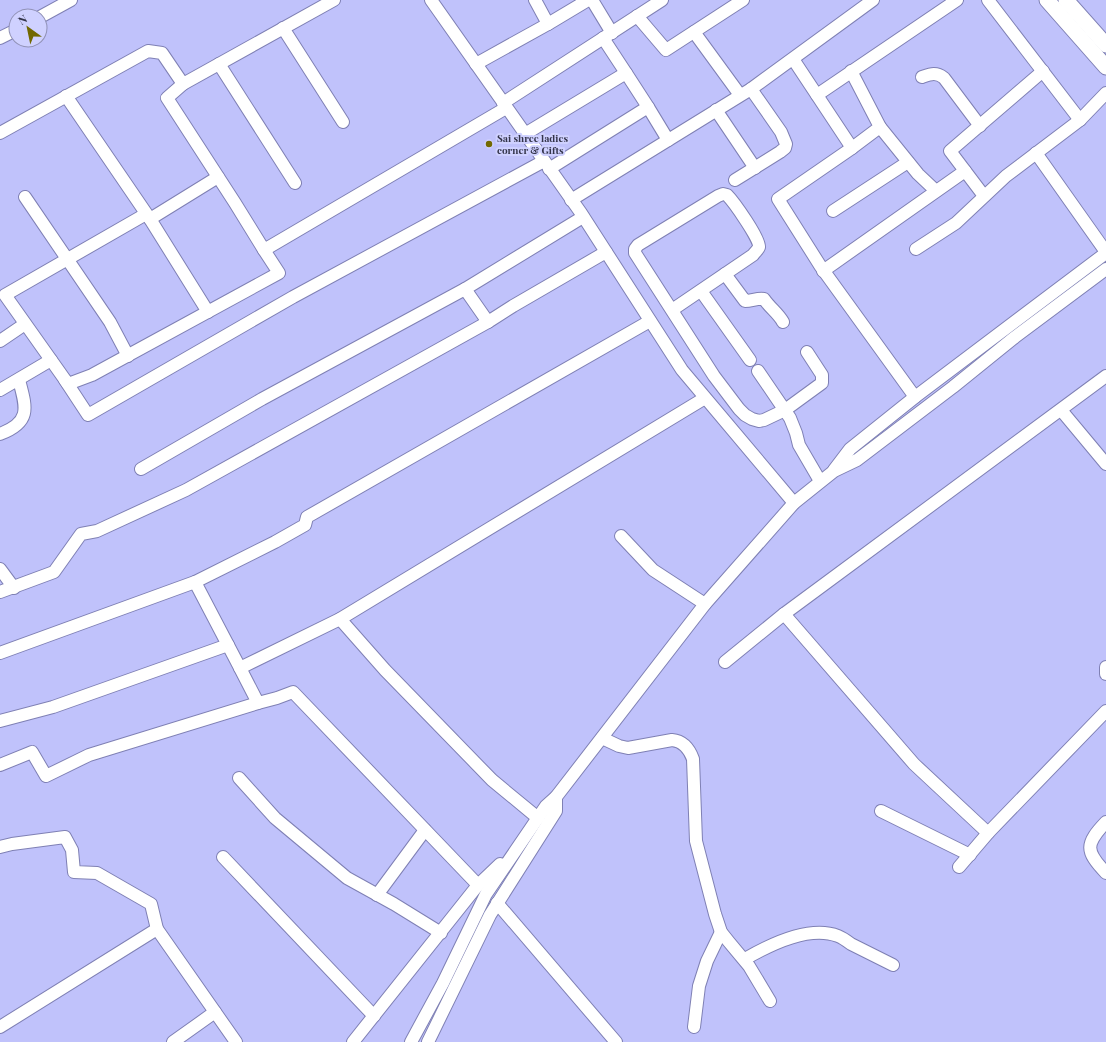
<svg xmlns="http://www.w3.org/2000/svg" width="1106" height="1042" viewBox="0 0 1106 1042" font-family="'Playfair Display',serif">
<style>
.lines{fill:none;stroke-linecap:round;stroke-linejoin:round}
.minor-casing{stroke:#7f80b4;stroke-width:14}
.major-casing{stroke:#7f80b4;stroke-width:17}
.minor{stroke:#fff;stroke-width:12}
.major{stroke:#fff;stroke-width:15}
.poi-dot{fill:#726800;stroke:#cfd1ff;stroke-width:1.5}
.labels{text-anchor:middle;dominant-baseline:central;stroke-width:4;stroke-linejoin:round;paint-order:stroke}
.poi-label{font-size:10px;font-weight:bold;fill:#33344a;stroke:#cfd1ff;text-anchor:start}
</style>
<rect width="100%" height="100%" fill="#c0c2fb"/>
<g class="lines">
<defs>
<g id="minor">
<polyline points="431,0 581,213 682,370 794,503"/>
<polyline points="592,0 612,33"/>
<polyline points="988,0 1080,120"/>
<polyline points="637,16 666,50 743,0"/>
<polyline points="40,17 71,0"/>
<polyline points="548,24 588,0"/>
<polyline points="283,28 343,122"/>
<polyline points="694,32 740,95"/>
<polyline points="0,38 16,30"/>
<polyline points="793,59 852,148"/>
<polyline points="219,64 295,183"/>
<polyline points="476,64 548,24 535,0"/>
<polyline points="851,71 880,127 852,148 778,199 821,267 915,397"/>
<path d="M 922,77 C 931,74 936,72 944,78 L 980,126"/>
<polyline points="183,84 167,98 235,203 264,250 506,108"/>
<polyline points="817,95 957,0"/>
<polyline points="66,96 150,219 218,177"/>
<polyline points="503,103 662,0"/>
<polyline points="648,107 668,140"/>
<polyline points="716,110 755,168"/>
<polyline points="880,127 918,174 936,191"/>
<polyline points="0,133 148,51 162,53 183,84 334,0"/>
<polyline points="525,134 626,73 603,38"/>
<polyline points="1036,153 1106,252"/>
<polyline points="549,169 648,107 626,73"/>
<polyline points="735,180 780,152 785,148 786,144 781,132 751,89"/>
<polyline points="984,196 950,151 1043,71"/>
<polyline points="25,197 110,322 128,356"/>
<polyline points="571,200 751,89 873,0"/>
<polyline points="833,211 908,162"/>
<polyline points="146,214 5,295 68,384 92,375 279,273 264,250"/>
<polyline points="583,217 465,289 488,322 513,306 606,252"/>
<polyline points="150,219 208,312"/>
<polyline points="916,249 956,223 1006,176 1080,120 1106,93"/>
<polyline points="823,271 965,171"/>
<path d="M 725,274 L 745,301 C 752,301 757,298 764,299 C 770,308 778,313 783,322"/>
<polyline points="701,291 750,360"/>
<path d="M 672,310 L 753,255 C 755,252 758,250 759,247 C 760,239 734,202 727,195 L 723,194 L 718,196 L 638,245 L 635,249 L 635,253 L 714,376 L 739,409 L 745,415 L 752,419 L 759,421 L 764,420 L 785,410 L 822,383 L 822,375 L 807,352"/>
<polyline points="650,321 307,517 305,525 275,542 195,582 240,668 340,619 705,398"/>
<polyline points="0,341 25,324"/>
<polyline points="758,371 790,418 796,433 799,445 820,481"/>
<polyline points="65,380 88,415 293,297 544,161"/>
<polyline points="0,390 51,360"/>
<polyline points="1061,410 1106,464"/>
<path d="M 0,434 C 32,422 26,407 19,380"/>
<polyline points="141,469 262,399 465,289"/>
<polyline points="834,470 850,449 915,397 1106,253"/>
<polyline points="621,536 653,570 705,604"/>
<polyline points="0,569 14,588"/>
<polyline points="0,592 54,572 81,534 97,531 186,490 488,322"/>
<polyline points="784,614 914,764 988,833"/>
<polyline points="340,619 385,670 492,780 538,818"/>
<polyline points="0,653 195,582"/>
<polyline points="725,662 784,614 1106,376"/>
<polyline points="1106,667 1106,674"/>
<polyline points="240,668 258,703 277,698 293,692 478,885"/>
<polyline points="0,721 53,707 228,645"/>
<path d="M 602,738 L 619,746 L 628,748 L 672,740 C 683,741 689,748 693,759 L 696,841 L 715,914 L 721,932 L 729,942 L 749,966 L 770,1001"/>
<polyline points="0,765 32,752 46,776 89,755 258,703"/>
<polyline points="239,778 275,818 347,878 394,904 441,933"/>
<polyline points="881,811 970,855"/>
<path d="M 1106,822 C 1085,844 1085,851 1106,873"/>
<polyline points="0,847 12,844 65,837 72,850 74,872 97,873 151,904 157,929 236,1042"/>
<polyline points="223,857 374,1016"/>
<polyline points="959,867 988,833 1106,711"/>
<polyline points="377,895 425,830"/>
<polyline points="497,903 616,1042"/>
<path d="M 745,959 C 769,945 810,925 838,936 C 843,938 847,941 851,944 C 865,951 879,958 893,965"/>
<polyline points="0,1027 157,929"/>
<polyline points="694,1027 699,986 707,961 721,932"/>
<polyline points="173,1042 215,1012"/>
<polyline points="353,1042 478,885 500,864"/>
<polyline points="411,1042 443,983 486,894 546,806 556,797 705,604 794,503 834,471 857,460 953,387 1015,337 1106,269"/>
<polyline points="428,1042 490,915 556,811 556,797"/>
</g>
<g id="major">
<polyline points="1047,0 1106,67"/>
<polyline points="1066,0 1106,45"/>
</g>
</defs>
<use href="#minor" class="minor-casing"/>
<use href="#major" class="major-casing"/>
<use href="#minor" class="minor"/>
<use href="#major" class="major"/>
</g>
<circle class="poi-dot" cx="489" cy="144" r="4"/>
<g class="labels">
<g class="poi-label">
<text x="497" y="138">Sai shree ladies<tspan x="497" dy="12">corner &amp; Gifts</tspan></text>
</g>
</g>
<g transform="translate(28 28) rotate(327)"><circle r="19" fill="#cfd1ff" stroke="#9192b7"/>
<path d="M0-3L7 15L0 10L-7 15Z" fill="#726800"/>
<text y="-6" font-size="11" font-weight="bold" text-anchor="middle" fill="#33344a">N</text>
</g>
</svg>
